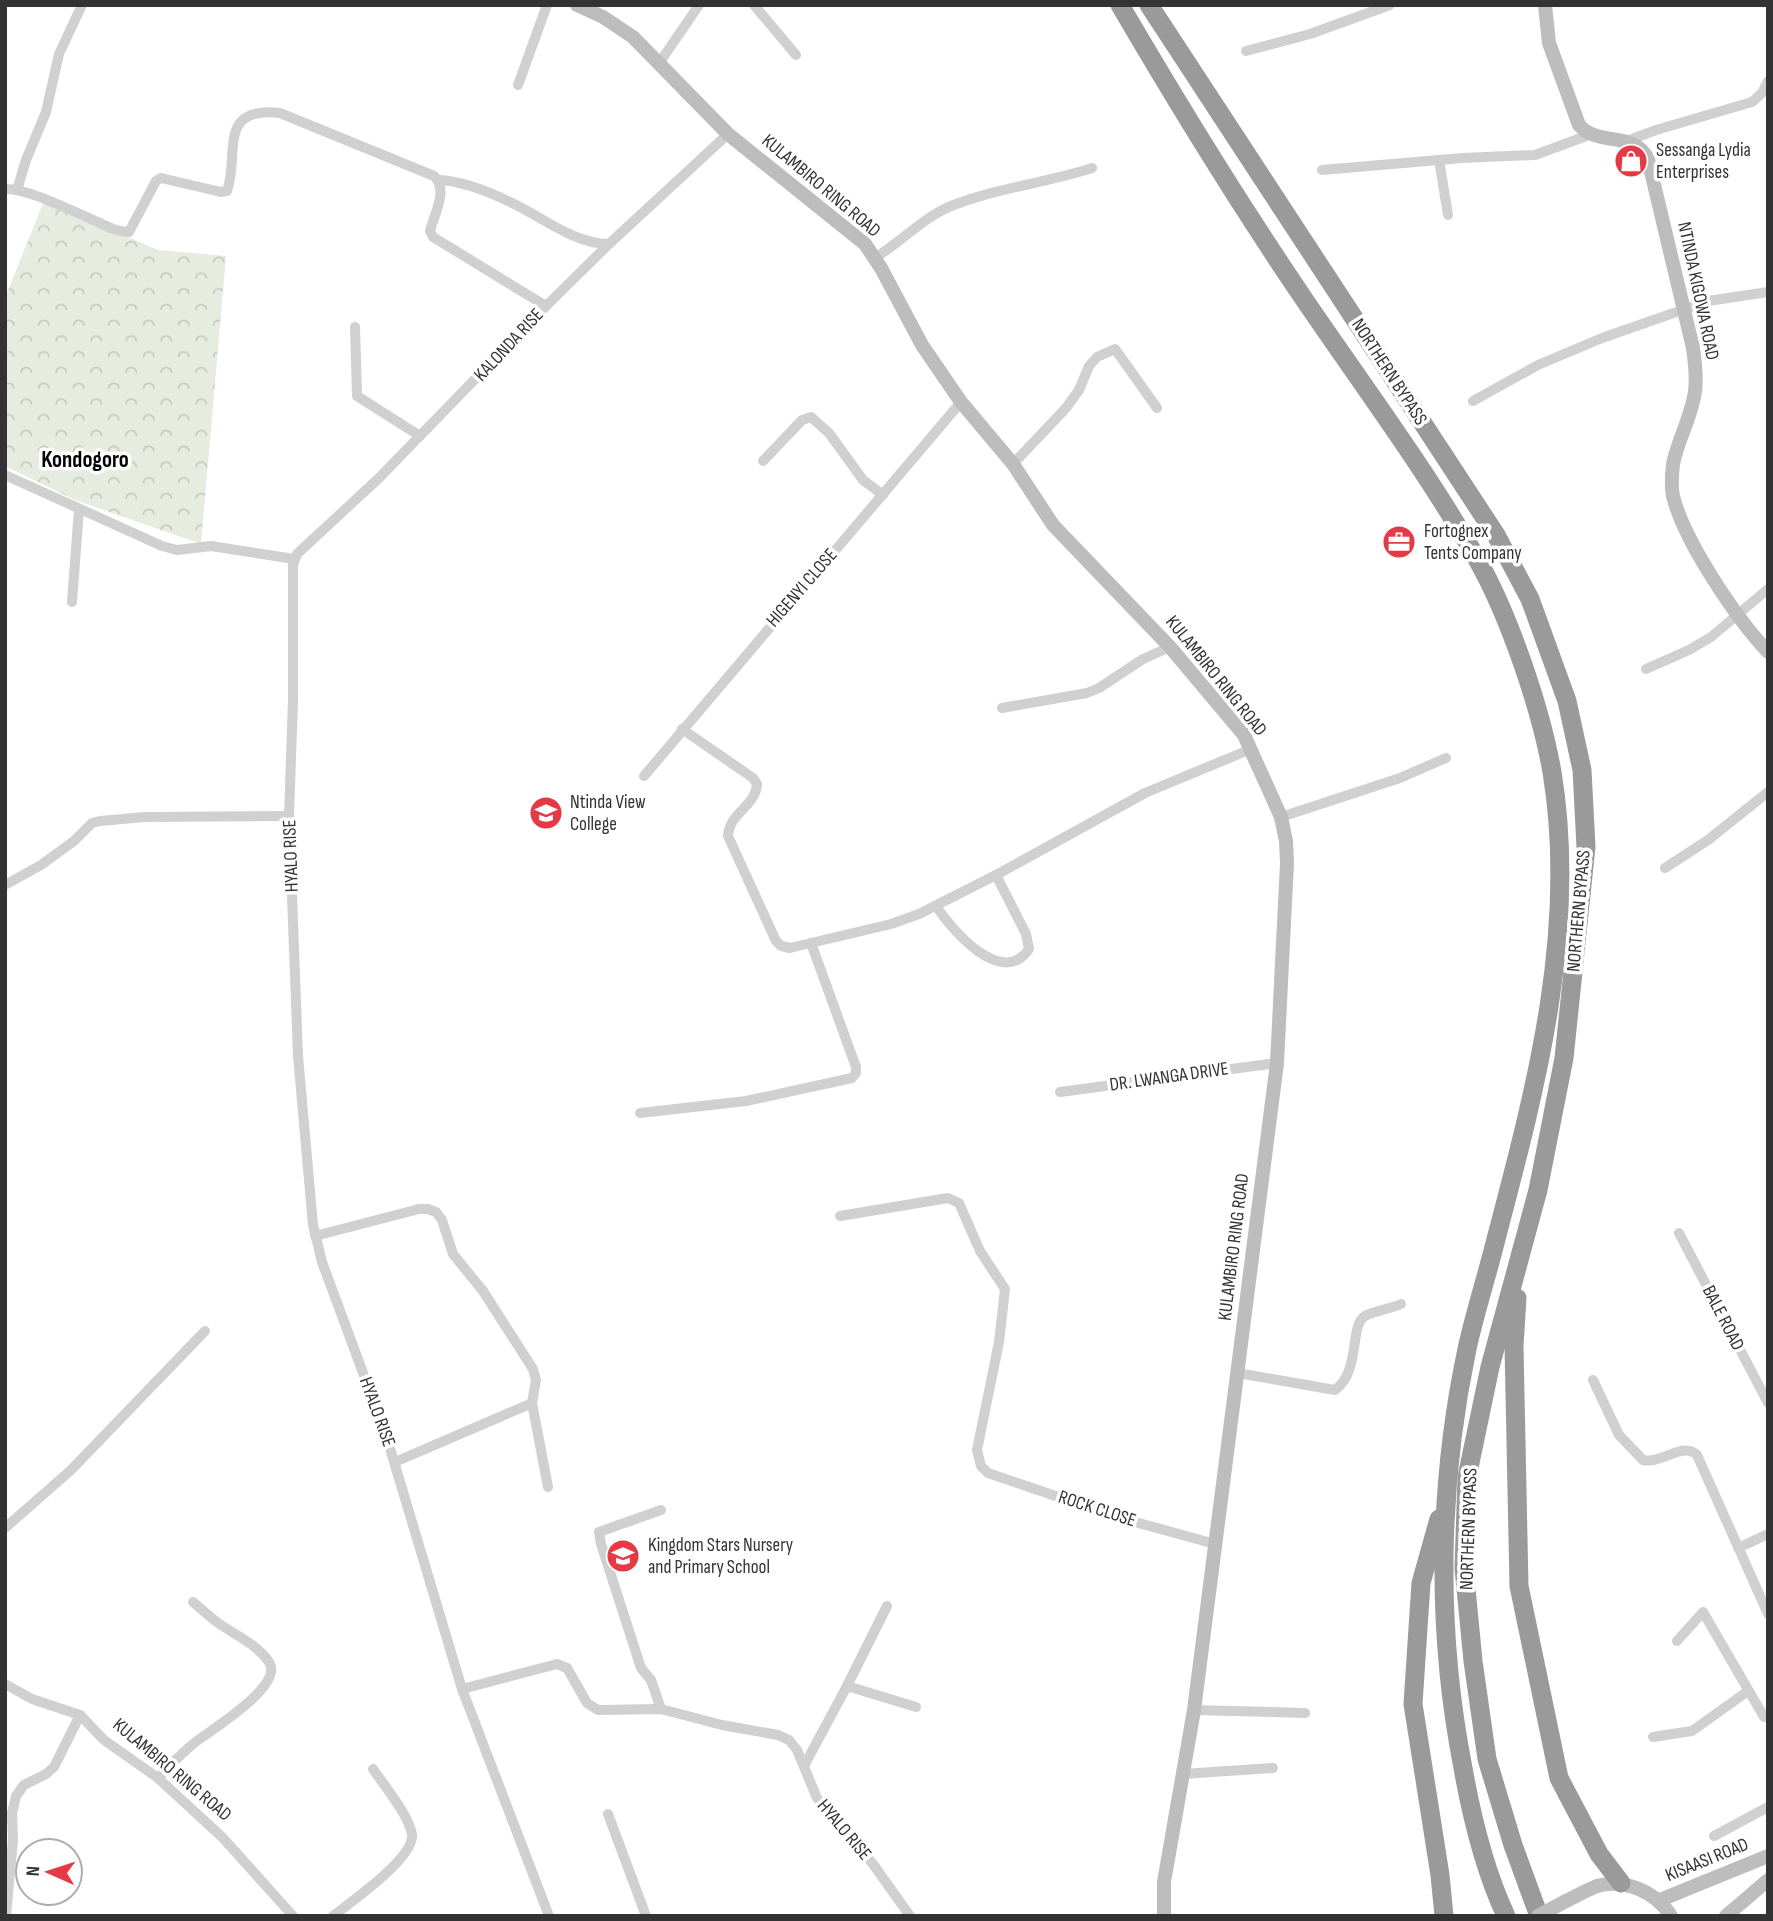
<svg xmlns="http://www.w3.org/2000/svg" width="1773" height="1921" viewBox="0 0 1773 1921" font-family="'Sofia Sans Condensed',sans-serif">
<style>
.park{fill:url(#park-crowns)}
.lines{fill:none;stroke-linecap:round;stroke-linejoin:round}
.street{stroke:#d0d0d0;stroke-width:10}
.secondary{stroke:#bdbdbd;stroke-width:14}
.highway{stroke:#9a9a9a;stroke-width:19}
.secondary-bridge{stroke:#bdbdbd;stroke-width:14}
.labels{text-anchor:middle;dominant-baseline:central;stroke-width:7;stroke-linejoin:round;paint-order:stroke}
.poi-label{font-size:19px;fill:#333;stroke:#fff;text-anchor:start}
.street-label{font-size:19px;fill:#333;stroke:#fff}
.quarter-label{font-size:23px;font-weight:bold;fill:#000;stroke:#fff}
</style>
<defs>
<pattern id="park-crowns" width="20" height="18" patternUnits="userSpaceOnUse" patternTransform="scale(1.75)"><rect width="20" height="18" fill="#e6ecdf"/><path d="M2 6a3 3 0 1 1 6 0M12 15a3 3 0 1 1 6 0" fill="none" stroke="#c6cbc0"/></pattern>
</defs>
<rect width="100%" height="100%" fill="#fff"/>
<polygon class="park" points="44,201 158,250 226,256 201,544 75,500 5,466 5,298"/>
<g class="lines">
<g class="street">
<polyline points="754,5 796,55"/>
<polyline points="1246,51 1310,34 1390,5"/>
<polyline points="660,62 699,5"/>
<polyline points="518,85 547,5"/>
<polyline points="1627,141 1656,130 1752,102 1762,93 1768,81"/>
<polyline points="1439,160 1448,215"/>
<polyline points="1322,170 1462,158 1535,155 1589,135"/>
<path d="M 438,180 C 466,181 495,194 520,207 C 547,221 577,244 609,244"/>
<path d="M 5,189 C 28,188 76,213 98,222 C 108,227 118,232 129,232 L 156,181 L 161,178 L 221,192 L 227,191 C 240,155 216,106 280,113 L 434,176 C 449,190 434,214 430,231 L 433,237 L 546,306"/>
<polyline points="17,190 26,160 46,112 59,54 82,5"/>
<path d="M 875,258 C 899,243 926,216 951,206 C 996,188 1046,183 1092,168"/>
<polyline points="355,327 357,396 420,436"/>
<polyline points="1473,401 1538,365 1602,338 1708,301 1768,292"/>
<polyline points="763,461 802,420 811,417 829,433 863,480 883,495"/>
<polyline points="1013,464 1066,408 1079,390 1089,366 1097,357 1115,349 1157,408"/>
<polyline points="5,475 162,546 177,550 211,546 294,559"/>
<polyline points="72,602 79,509"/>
<polyline points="1646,669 1689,650 1711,637 1768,589"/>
<polyline points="1002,708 1087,693 1099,688 1143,659 1170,647"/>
<path d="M 682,729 L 753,778 L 757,784 C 756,806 729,813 728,836 L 776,941 L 781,946 L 790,948 L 891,924 L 919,914 L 996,875 L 1145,793 L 1251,749"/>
<polyline points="644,776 961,402"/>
<polyline points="1281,817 1400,778 1446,758"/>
<polyline points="1665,868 1708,840 1768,792"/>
<polyline points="5,885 41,865 74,841 92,823 100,821 145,817 289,816"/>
<path d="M 936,906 C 951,929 1002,989 1029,949 L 1026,934 L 996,875"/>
<polyline points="1060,1092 1277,1063"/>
<polyline points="640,1113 746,1101 852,1078 856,1073 856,1067 811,943"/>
<polyline points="840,1216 948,1198 959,1203 980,1251 1005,1289 999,1342 977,1450 981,1466 988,1473 1117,1517 1215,1544"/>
<polyline points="1679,1233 1768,1403"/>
<polyline points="315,1236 419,1209 428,1209 436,1212 442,1220 453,1254 483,1291 533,1369 536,1380 532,1403 548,1487"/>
<path d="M 1238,1373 L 1335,1390 C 1361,1371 1349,1326 1365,1316 C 1373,1311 1390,1309 1401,1304"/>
<path d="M 1593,1380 L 1619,1435 L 1643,1460 C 1663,1464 1683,1441 1697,1455 L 1768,1614"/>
<polyline points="395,1462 532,1403"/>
<polyline points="661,1510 599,1532 601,1544 641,1668 651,1680 661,1709"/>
<polyline points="5,1528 71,1470 205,1331"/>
<polyline points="1738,1548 1768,1534"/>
<polyline points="1677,1641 1703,1612 1764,1717 1768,1715"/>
<polyline points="5,1684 32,1699 80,1715 104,1740 158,1778 223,1838 293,1916"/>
<polyline points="847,1686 887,1606"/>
<polyline points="462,1689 557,1664 567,1668 587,1703 598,1710 661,1709 722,1725 778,1735 789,1740 797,1750 817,1798 873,1864 910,1916"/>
<polyline points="1194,1710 1305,1713"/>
<polyline points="1653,1737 1692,1731 1748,1691"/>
<polyline points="804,1766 847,1686 916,1707"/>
<polyline points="1183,1774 1273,1768"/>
<path d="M 158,1778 C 169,1766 180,1755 193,1744 C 209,1731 285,1686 269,1662 C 258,1645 234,1634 218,1623 C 209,1616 201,1609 193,1602"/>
<polyline points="608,1814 646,1916"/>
<polyline points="1714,1836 1768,1807"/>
<polyline points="6,1916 13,1840 12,1813 16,1796 24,1785 46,1774 54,1767 80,1715"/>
<path d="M 333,1916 C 351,1902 414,1858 412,1835 C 410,1817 384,1785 373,1769"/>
<polyline points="549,1916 462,1689 386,1435 322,1262 313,1225 298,1056 289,816 293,700 293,565 297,554 379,478 546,306 609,244 728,134"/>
</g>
<g class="secondary">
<polyline points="577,5 603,17 633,37 728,134 865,244 881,268 922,345 961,402 1013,464 1053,525 1170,647 1244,735 1281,817 1286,841 1287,863 1277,1063 1194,1710 1164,1882 1164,1916"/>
<path d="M 1545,5 L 1549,43 L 1579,125 C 1598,147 1633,130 1648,159 L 1693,348 C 1695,362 1697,377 1695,391 C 1692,416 1678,439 1673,464 C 1672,473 1671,487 1673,496 C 1684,541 1736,618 1768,652"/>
<polyline points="1660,1900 1768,1856"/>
<path d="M 1566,1901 C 1576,1896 1587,1890 1597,1886 C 1625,1878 1656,1892 1671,1916"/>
<polyline points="1726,1916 1768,1880"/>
</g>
<g class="highway">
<path d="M 1120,5 C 1179,106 1240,205 1306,302 C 1364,387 1426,470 1477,559 C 1509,615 1541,709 1552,772 C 1578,931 1536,1087 1496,1239 C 1487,1276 1475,1312 1467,1349 C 1438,1486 1436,1630 1463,1768 C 1472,1819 1484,1869 1506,1916"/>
<polyline points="1149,5 1496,535 1530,599 1567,701 1582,770 1586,847 1564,1058 1538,1190 1490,1367 1467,1477 1464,1568 1473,1661 1487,1759 1513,1845 1539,1916"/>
<polyline points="1517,1298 1514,1346 1519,1586 1559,1778 1599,1854 1621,1883"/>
<polyline points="1439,1519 1421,1583 1413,1704 1440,1875 1444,1916"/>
</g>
<polyline class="secondary-bridge" points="1538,1916 1566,1901"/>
</g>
<defs>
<symbol id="shop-disc" viewBox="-11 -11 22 22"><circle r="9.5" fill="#e63946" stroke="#fff"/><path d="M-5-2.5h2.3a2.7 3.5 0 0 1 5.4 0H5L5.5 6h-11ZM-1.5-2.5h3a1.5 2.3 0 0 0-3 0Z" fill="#fff"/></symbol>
<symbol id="office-disc" viewBox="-11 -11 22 22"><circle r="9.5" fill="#e63946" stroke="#fff"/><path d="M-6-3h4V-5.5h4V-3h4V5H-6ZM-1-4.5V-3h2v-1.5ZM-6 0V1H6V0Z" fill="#fff"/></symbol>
<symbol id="school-disc" viewBox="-11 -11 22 22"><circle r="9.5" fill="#e63946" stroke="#fff"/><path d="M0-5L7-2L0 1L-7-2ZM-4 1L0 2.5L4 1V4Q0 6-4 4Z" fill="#fff"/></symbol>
</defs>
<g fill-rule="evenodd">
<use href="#shop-disc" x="1612" y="142" width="38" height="38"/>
<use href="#office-disc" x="1380" y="523" width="38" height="38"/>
<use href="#school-disc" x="527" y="794" width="38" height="38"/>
<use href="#school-disc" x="604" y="1537" width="38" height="38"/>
</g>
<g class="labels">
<g class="poi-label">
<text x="1656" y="150">Sessanga Lydia<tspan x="1656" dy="22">Enterprises</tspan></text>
<text x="1424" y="531">Fortognex<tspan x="1424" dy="22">Tents Company</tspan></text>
<text x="570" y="802">Ntinda View<tspan x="570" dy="22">College</tspan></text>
<text x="648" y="1545">Kingdom Stars Nursery<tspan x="648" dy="22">and Primary School</tspan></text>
</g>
<g class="street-label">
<text transform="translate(821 186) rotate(40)">KULAMBIRO RING ROAD</text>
<text transform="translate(1698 291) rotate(78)">NTINDA KIGOWA ROAD</text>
<text transform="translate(509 345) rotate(-47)">KALONDA RISE</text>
<text transform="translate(1389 372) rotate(57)">NORTHERN BYPASS</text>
<text transform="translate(802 588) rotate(-49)">HIGENYI CLOSE</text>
<text transform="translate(1216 676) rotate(51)">KULAMBIRO RING ROAD</text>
<text transform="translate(291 856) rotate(-92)">HYALO RISE</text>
<text transform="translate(1579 911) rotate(-85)">NORTHERN BYPASS</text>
<text transform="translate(1169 1077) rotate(-8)">DR. LWANGA DRIVE</text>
<text transform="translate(1234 1247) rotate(-83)">KULAMBIRO RING ROAD</text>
<text transform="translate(1723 1318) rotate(63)">BALE ROAD</text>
<text transform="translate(377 1412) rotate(70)">HYALO RISE</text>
<text transform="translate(1097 1509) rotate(18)">ROCK CLOSE</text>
<text transform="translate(1469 1529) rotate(-88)">NORTHERN BYPASS</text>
<text transform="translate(172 1770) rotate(40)">KULAMBIRO RING ROAD</text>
<text transform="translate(844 1830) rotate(50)">HYALO RISE</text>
<text transform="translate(1707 1860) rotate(-22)">KISAASI ROAD</text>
</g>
<g class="quarter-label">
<text x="85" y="460">Kondogoro</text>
</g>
</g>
<rect width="1773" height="1921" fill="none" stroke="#333333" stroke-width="14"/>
<g transform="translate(49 1872) rotate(273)"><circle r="33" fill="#ffffff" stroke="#adadad" stroke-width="2"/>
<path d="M0-5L12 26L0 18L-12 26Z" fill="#e63946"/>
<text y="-10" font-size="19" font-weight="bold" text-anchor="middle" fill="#333333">N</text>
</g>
</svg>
